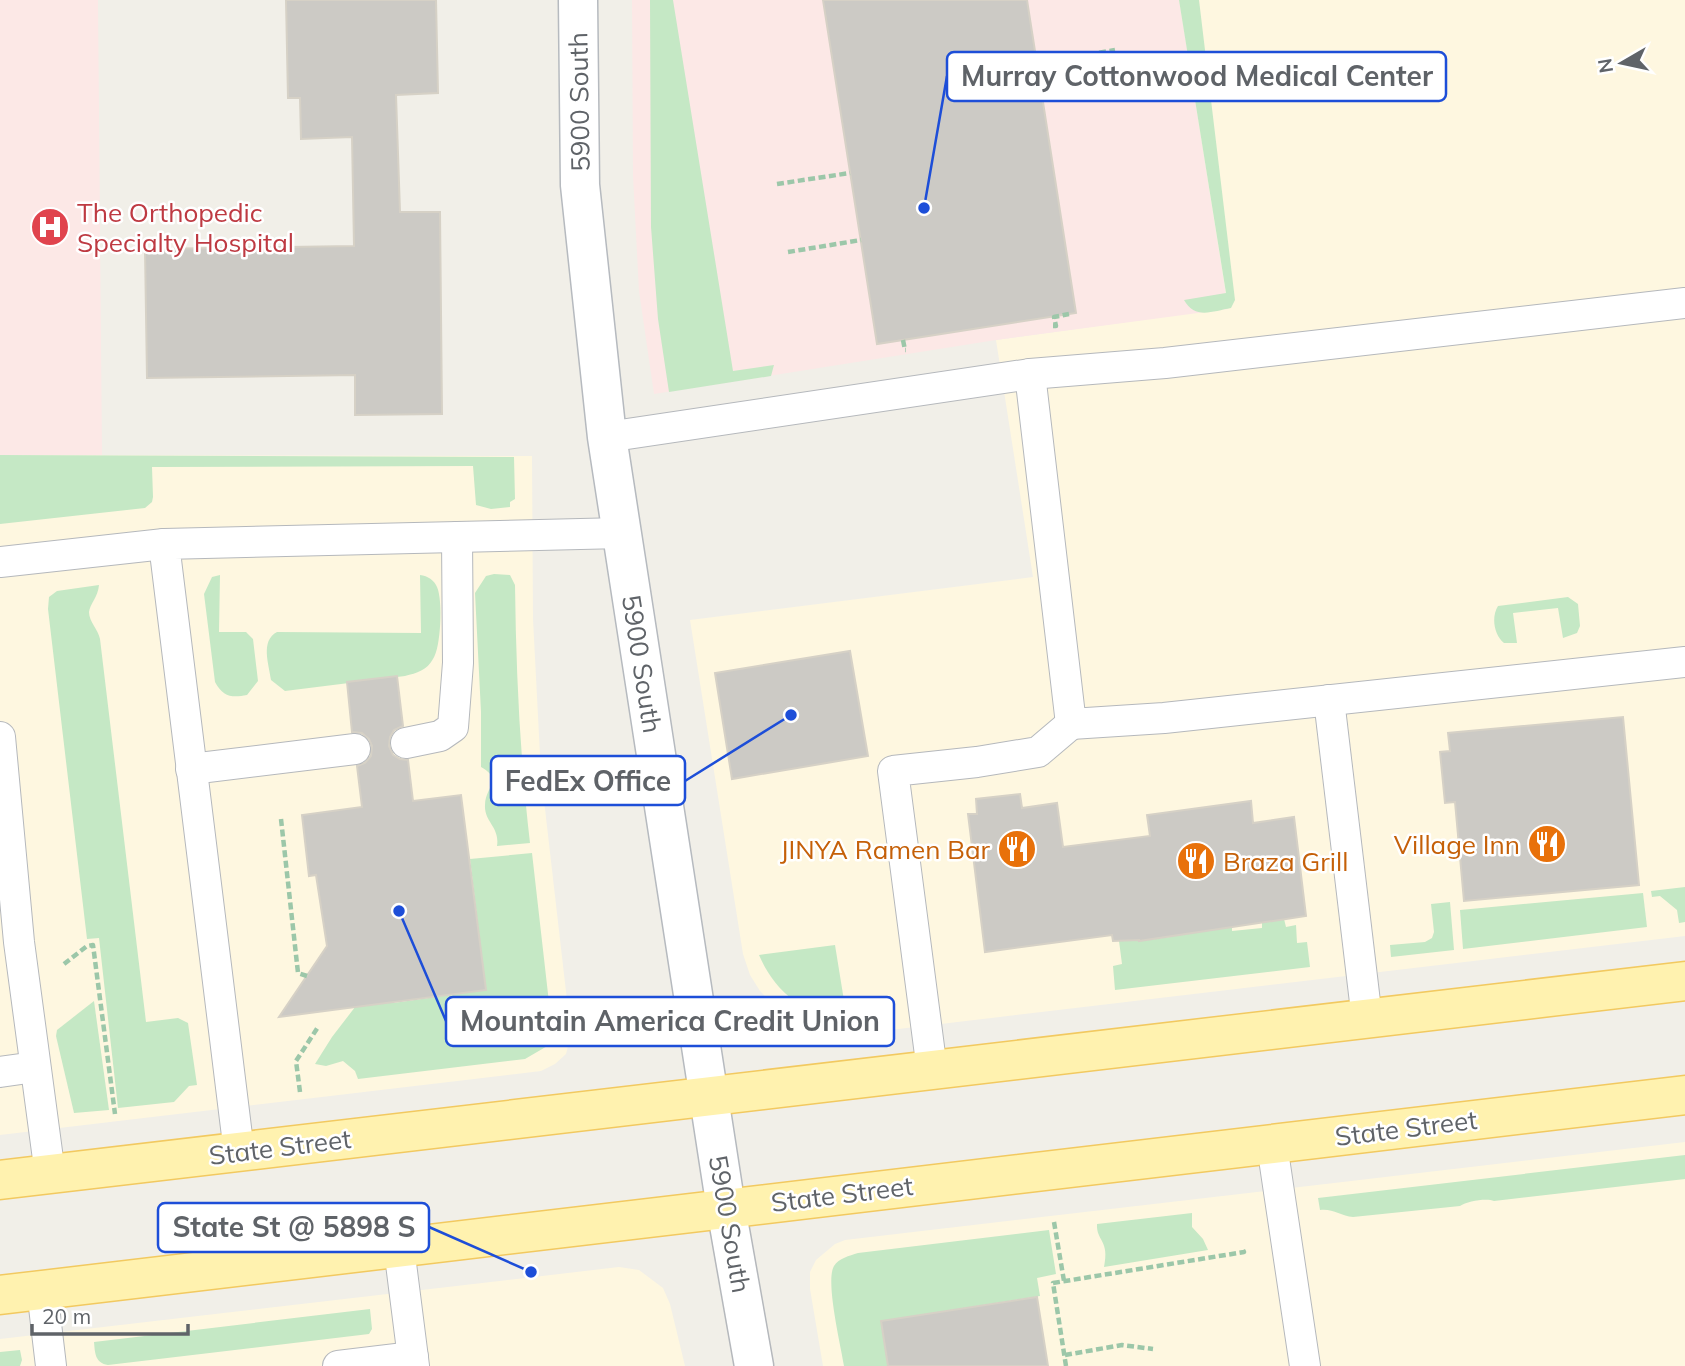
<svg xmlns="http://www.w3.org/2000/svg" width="1685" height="1366" viewBox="0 0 1685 1366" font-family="Mulish,sans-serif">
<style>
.commercial{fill:#fef7e0}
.medical{fill:#fce8e6}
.green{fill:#c5e8c5}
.building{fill:#cccac5;stroke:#d6d1c6;stroke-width:2}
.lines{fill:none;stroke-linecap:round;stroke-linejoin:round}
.service-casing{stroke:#b5b8bc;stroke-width:32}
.tertiary-casing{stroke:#b5b8bc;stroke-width:41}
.secondary-casing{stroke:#b6babf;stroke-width:41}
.primary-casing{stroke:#f2c960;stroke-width:41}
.path{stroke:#9cc7a9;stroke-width:4.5;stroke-dasharray:7 3.5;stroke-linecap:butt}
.service{stroke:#fff;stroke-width:30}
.tertiary{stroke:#fff;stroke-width:38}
.secondary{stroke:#fff;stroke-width:38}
.primary{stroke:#fff2af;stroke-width:38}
.labels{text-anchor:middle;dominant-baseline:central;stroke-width:5;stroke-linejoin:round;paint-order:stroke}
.street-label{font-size:26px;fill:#5f6368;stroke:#fff}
.health-label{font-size:26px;fill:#be3a42;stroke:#fff;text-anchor:start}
.food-label{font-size:26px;fill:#c56008;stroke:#fff;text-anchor:end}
.leader{fill:none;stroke:#1d4ed8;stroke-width:2.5}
.callout-dot{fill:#1d4ed8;stroke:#fff;stroke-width:2.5}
.callout{fill:#fff;stroke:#1d4ed8;stroke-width:2.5}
.callout-label{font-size:28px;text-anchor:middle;font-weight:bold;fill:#5f6368}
</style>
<rect width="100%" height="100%" fill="#f1efe8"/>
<g class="commercial">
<polygon points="1179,0 1685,0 1685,936 856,1034 820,1032 787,1017 775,1006 760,991 750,975 743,954 690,620 1033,577 996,340 1228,308"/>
<polygon points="0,455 532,456 533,619 541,774 571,1035 566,1054 555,1064 541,1071 0,1135"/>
<polygon points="1685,1142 1685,1366 823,1366 810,1289 810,1272 816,1260 835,1244 845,1240"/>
<polygon points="619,1267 639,1270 663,1288 670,1304 685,1366 0,1366 0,1339"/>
</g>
<g class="medical">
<polygon points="0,0 98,0 102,455 0,455"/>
<polygon points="632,0 1179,0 1228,309 996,340 654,394 639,291 633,176"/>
</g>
<g class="green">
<polygon points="650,0 673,0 733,371 774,365 771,376 669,392 658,319 651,227"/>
<path d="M 1179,0 L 1199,0 L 1235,300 L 1231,308 C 1213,311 1195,320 1184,300 L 1226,293 Z"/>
<polygon points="0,455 514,457 515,499 510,502 510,507 491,509 476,505 473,466 152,467 153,497 152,502 145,508 0,524"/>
<path d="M 494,574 L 510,575 L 515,585 C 516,672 520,757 530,843 L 497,846 C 500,827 484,822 485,805 C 485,787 504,780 481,767 L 481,712 L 475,593 L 486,576 Z"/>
<path d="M 220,575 L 219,632 L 246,632 L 253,639 L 258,681 L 247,695 C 232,698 223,697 215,682 L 204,594 L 212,577 Z"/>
<path d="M 420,575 C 428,576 434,580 437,587 C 443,600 441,648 433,659 C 427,670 417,673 405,676 L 285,691 L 271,680 C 269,664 260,641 277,632 L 421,633 Z"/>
<path d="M 99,585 C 98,597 90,604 89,612 C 89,622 98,629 100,639 L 146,1022 L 178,1018 L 188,1023 L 197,1085 L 189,1086 L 174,1102 L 118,1108 L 99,938 L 87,939 L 48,609 L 49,597 L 57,591 Z"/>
<path d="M 1568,597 L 1578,604 L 1580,626 L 1577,633 L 1563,638 L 1558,608 L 1513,613 L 1517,643 L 1504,643 C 1494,635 1491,617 1498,606 Z"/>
<polygon points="532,853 552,1029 549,1045 525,1059 358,1079 355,1071 343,1061 326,1066 315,1064 332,1037 362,998 393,1003 486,990 470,859"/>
<polygon points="1685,887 1685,922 1679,923 1677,910 1660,896 1652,897 1651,891"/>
<polygon points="1643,893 1647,927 1463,949 1460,910"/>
<polygon points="1450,902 1454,950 1391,957 1390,945 1425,942 1432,938 1434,932 1431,904"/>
<polygon points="1284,919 1286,927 1296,925 1297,943 1307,942 1310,967 1115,990 1113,966 1122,964 1119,941 1139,938 1140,941 1170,937 1170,934 1232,926 1232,931 1262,928 1262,922"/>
<path d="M 835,945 L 847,1019 C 805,1015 776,994 759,955 Z"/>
<polygon points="94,1001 109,1110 74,1113 56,1036 57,1030"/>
<path d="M 1685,1155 L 1685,1179 L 1494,1201 C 1487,1198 1467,1201 1460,1206 L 1353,1217 C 1341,1216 1332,1208 1320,1210 L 1318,1198 Z"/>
<path d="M 1192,1213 L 1192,1227 L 1203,1239 L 1208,1250 L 1104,1267 C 1110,1240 1096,1241 1097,1224 Z"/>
<path d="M 1049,1230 L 1056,1274 L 1037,1278 L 1040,1296 L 881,1321 L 888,1366 L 844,1366 C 841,1346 825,1281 834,1266 C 839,1258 849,1256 858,1253 Z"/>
<path d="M 370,1309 L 372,1329 L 369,1334 L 108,1365 C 95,1363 95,1353 94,1342 Z"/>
<polygon points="20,1350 22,1360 20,1366 0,1366 0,1352"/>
</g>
<g class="building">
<polygon points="286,0 436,0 438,93 396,95 400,212 440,212 442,414 355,415 355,375 147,378 145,249 354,246 352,137 301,139 300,98 288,98"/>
<polygon points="823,0 1027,0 1076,313 877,344"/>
<polygon points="850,651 868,756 732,779 715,673"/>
<polygon points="397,676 403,726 394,730 390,737 389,746 393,755 400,759 408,760 413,801 461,795 486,990 279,1017 327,946 316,875 309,876 302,815 362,807 357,766 365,763 371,756 372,746 369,739 362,733 352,732 347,682"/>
<polygon points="1623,717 1639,885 1464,901 1455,802 1445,803 1440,752 1450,751 1448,733"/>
<polygon points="1020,794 1022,808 1057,803 1063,847 1150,836 1147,815 1251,801 1253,823 1294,817 1306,916 1139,941 1139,940 1113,941 1112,935 985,952 968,814 977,814 976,799"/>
<polygon points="1037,1297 1048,1366 888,1366 881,1321"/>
</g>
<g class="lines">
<defs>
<g id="service">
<polyline points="1030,374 1071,724 1164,718 1685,662"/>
<polyline points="607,437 1030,374 1165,363 1685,303"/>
<polyline points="0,562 164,544"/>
<polyline points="1329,700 1367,1019"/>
<polyline points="0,737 19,942 50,1174"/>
<polyline points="406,743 440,736 453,727 458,663 457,537"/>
<polyline points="191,769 355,749"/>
<polyline points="932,1070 893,771 977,762 1038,752 1071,724"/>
<polyline points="0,1072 35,1067"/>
<polyline points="1272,1145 1305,1366"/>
<polyline points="239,1152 164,544 622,533"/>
<polyline points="399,1248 414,1366"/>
<polyline points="42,1290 51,1366"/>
<polyline points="338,1366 413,1357"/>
</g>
<polyline id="tertiary" points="726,1208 754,1366"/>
<polyline id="secondary" points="578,0 580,185 607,437 726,1208"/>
<g id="primary">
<polyline points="0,1180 1685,981"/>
<polyline points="0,1295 1685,1095"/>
</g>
</defs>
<use href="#service" class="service-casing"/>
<use href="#tertiary" class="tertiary-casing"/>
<use href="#secondary" class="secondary-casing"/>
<use href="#primary" class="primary-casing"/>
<g class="path">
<polyline points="1037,63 1115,50"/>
<polyline points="777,184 850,173"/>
<polyline points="788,252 861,240"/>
<polyline points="1053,326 1056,326 1054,317 1069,314"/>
<polyline points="903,340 905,350 906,350"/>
<polyline points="281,819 298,973 307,976"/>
<polyline points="64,964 87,946 93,945 115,1114"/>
<polyline points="300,1092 296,1061 318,1027"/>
<polyline points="1054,1222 1064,1281"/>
<polyline points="1065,1355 1122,1345 1153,1349"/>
<polyline points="1066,1366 1053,1283 1244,1252 1243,1250"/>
</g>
<use href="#service" class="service"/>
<use href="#tertiary" class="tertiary"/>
<use href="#secondary" class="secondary"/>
<use href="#primary" class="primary"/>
</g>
<defs>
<symbol id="hospital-disc" viewBox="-11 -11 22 22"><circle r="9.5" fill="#e0444e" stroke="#fff"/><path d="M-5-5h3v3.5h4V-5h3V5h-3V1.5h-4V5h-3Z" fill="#fff"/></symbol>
<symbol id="restaurant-disc" viewBox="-11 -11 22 22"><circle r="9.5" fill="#e8710a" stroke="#fff"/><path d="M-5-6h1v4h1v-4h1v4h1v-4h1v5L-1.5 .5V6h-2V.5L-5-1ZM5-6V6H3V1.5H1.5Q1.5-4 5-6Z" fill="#fff"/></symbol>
</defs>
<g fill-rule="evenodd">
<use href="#hospital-disc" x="28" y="205" width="44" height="44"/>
<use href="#restaurant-disc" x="1525" y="822" width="44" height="44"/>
<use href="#restaurant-disc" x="995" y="827" width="44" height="44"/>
<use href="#restaurant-disc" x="1174" y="839" width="44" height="44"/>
</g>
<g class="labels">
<g class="street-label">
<text transform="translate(579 102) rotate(-91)">5900 South</text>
<text transform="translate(642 664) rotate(81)">5900 South</text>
<text transform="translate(1406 1128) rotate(-7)">State Street</text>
<text transform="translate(280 1147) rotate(-7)">State Street</text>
<text transform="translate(842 1194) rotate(-7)">State Street</text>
<text transform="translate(730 1224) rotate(80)">5900 South</text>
</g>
<g class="health-label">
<text x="77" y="212">The Orthopedic<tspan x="77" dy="30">Specialty Hospital</tspan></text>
</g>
<g class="food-label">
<text x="1520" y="844">Village Inn</text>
<text x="990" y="849">JINYA Ramen Bar</text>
<text x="1223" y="861" text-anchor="start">Braza Grill</text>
</g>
</g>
<path class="leader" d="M924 208L947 76M791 715L685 781M399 911L446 1021M531 1272L429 1227"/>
<g class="callout-dot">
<circle cx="924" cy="208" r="7"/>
<circle cx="791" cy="715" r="7"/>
<circle cx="399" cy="911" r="7"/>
<circle cx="531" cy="1272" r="7"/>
</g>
<g class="callout">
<rect x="947" y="52" width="499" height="49" rx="7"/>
<rect x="491" y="756" width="194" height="49" rx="7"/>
<rect x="446" y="997" width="448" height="49" rx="7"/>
<rect x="158" y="1203" width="271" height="49" rx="7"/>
</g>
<g class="callout-label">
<text x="1197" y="86">Murray Cottonwood Medical Center</text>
<text x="588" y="791">FedEx Office</text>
<text x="670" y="1031">Mountain America Credit Union</text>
<text x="294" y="1237">State St @ 5898 S</text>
</g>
<g transform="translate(1622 63) rotate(261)" stroke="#ffffff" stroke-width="5" paint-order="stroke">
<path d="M0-5L12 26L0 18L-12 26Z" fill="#5f6368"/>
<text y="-10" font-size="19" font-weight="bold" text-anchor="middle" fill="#5f6368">N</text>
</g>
<path d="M32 1324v10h156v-10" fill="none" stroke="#5f6368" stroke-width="3.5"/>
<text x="42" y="1324" font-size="21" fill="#5f6368" stroke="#ffffff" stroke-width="5" paint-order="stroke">20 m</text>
</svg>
